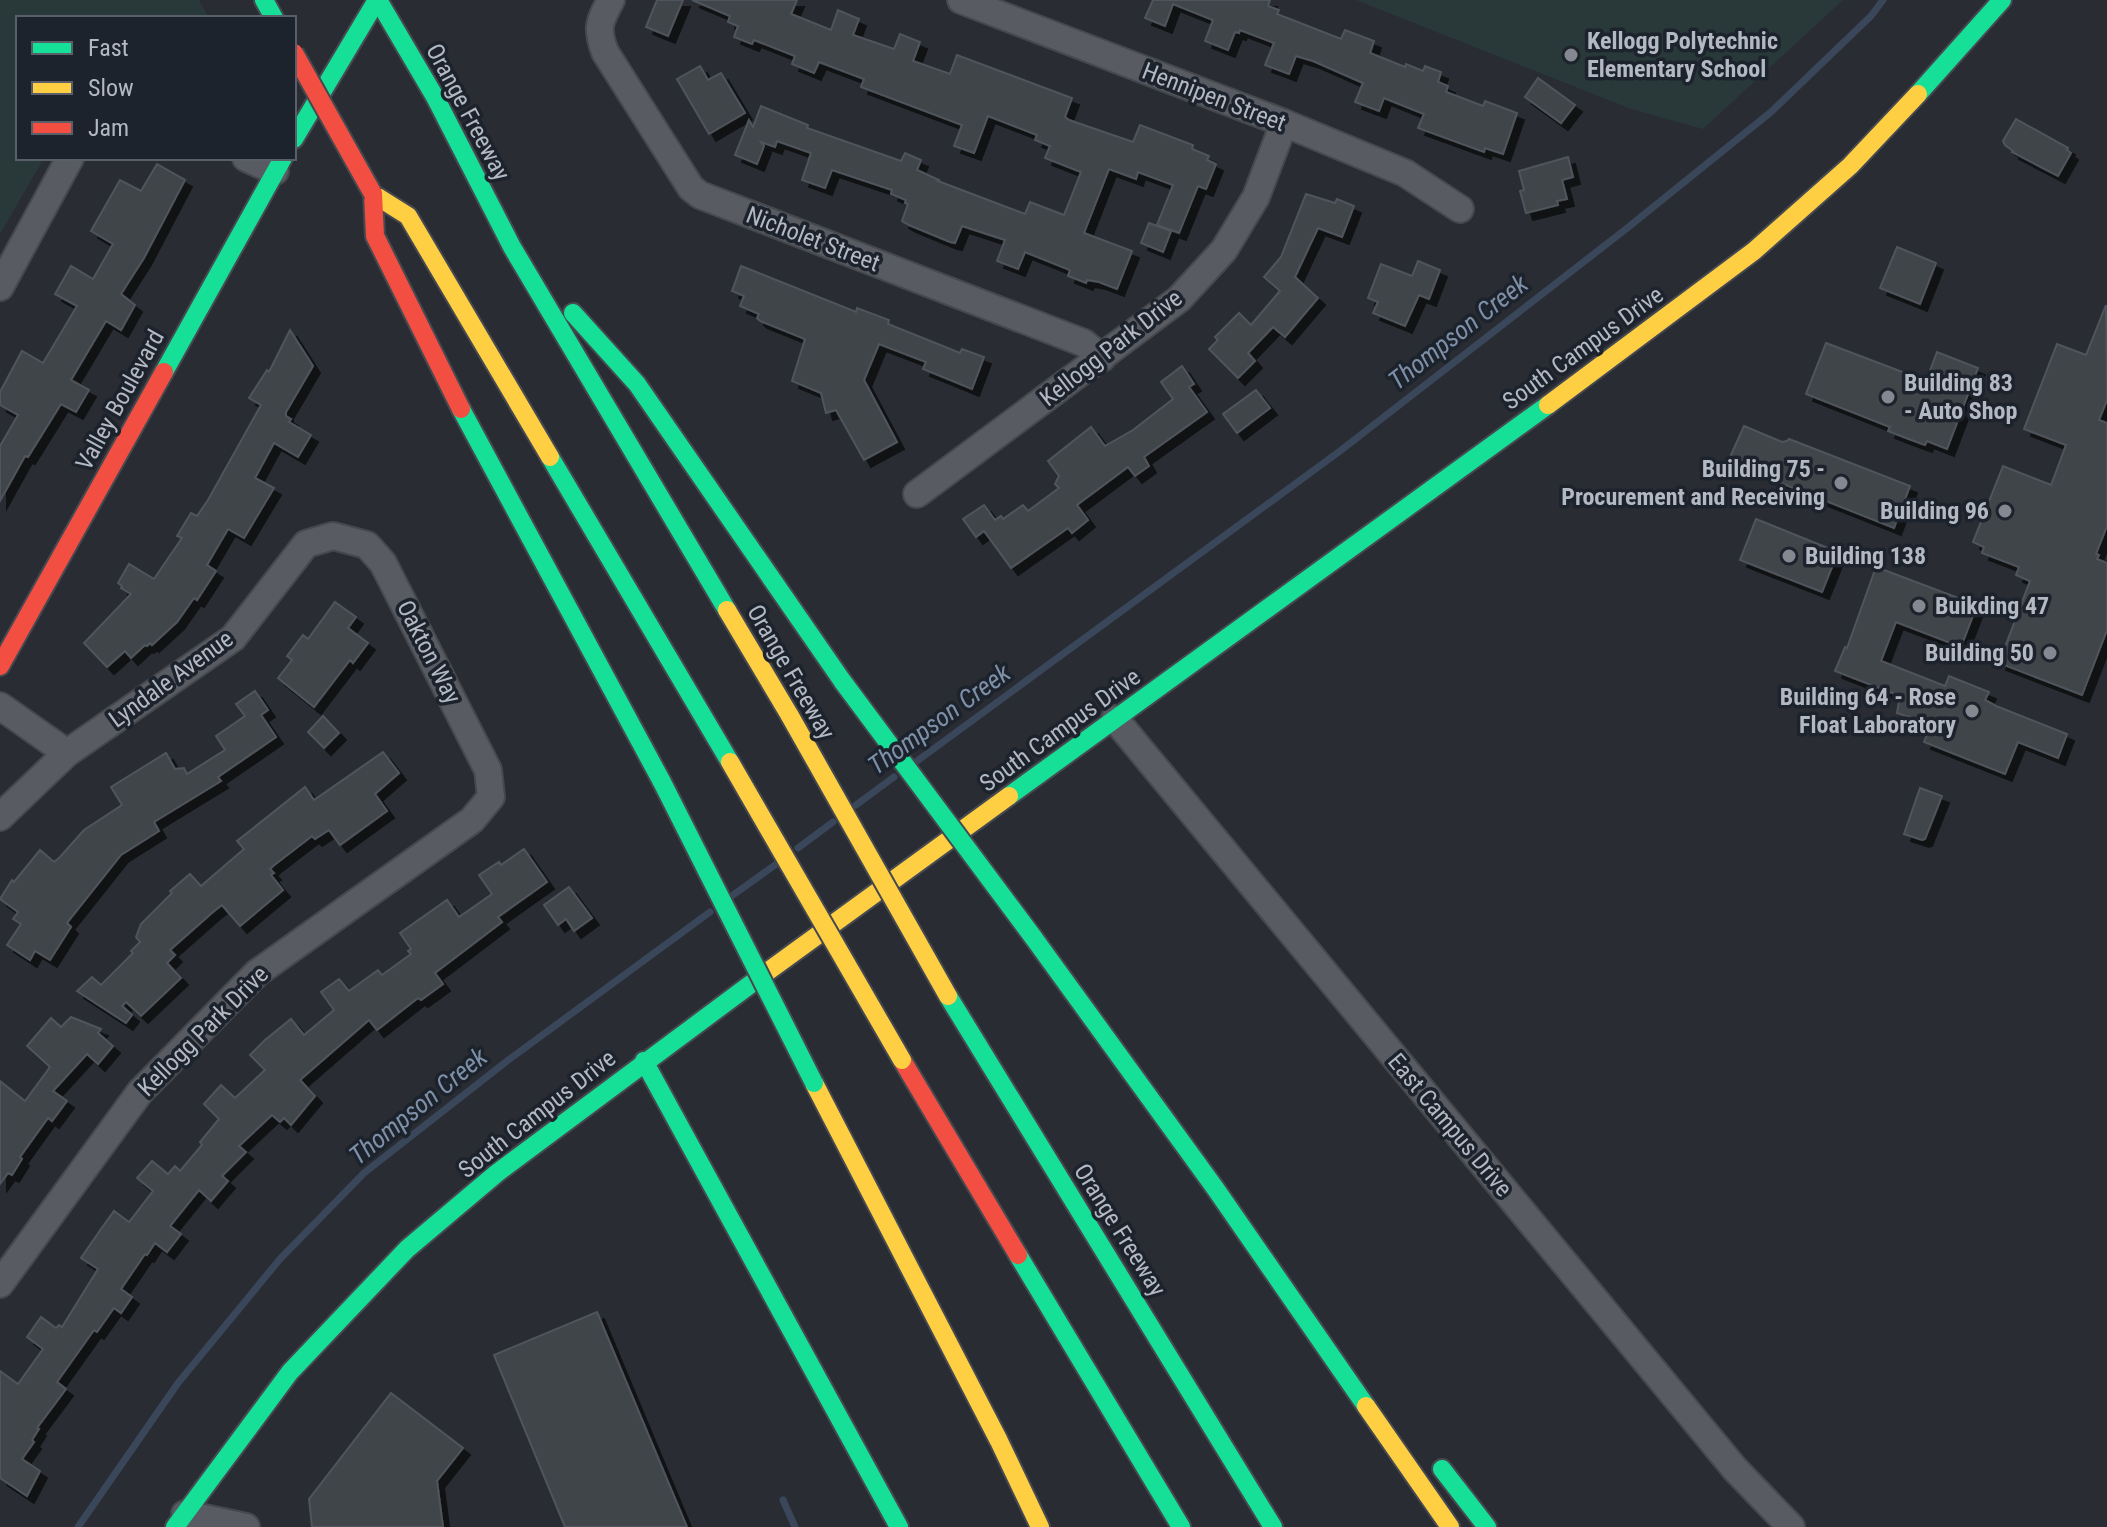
<svg xmlns="http://www.w3.org/2000/svg" width="2107" height="1527" viewBox="0 0 2107 1527" font-family="'Roboto Condensed',sans-serif">
<style>
.green{fill:#293839}
.lines{fill:none;stroke-linecap:round;stroke-linejoin:round}
.stream{stroke:#3a475a;stroke-width:7}
.building{fill:#414449;stroke:#50545b;stroke-width:2;filter:url(#shadow)}
.street-casing{stroke:#45484c;stroke-width:30}
.fast-casing{stroke:#464950;stroke-width:22}
.slow-casing{stroke:#464950;stroke-width:22}
.jam-casing{stroke:#464950;stroke-width:22}
.street{stroke:#585b62;stroke-width:26}
.fast{stroke:#16e098;stroke-width:18}
.slow{stroke:#ffcf43;stroke-width:18}
.jam{stroke:#f24e42;stroke-width:18}
.fast-bridge-casing{stroke:#45494f;stroke-width:22;stroke-linecap:butt}
.slow-bridge-casing{stroke:#45494f;stroke-width:22;stroke-linecap:butt}
.jam-bridge-casing{stroke:#45494f;stroke-width:22;stroke-linecap:butt}
.fast-bridge{stroke:#16e098;stroke-width:18}
.slow-bridge{stroke:#ffcf43;stroke-width:18}
.jam-bridge{stroke:#f24e42;stroke-width:18}
.poi-dot{fill:#838891;stroke:#1d232c;stroke-width:3}
.labels{text-anchor:middle;dominant-baseline:central;stroke-width:7;stroke-linejoin:round;paint-order:stroke}
.poi-label{font-size:24px;font-weight:bold;fill:#b3b9c3;stroke:#1d232c;text-anchor:start}
.street-label{font-size:24px;fill:#b3b9c3;stroke:#1d232c}
.water-label{font-size:26px;font-style:italic;fill:#7e90a8;stroke:#1d232c}
</style>
<defs>
<filter id="shadow"><feDropShadow dx="7" dy="7" stdDeviation="0" flood-color="#0009"/></filter>
</defs>
<rect width="100%" height="100%" fill="#292d33"/>
<g class="green">
<polygon points="0,0 199,0 209,18 18,18 18,158 44,158 0,234"/>
<polygon points="1356,0 1843,0 1703,129 1631,109"/>
</g>
<g class="lines">
<g class="stream">
<polyline points="917,761 1340,451 1626,229 1771,112 1871,16 1883,0"/>
<polyline points="856,805 894,777"/>
<polyline points="798,848 833,822"/>
<polyline points="733,895 775,865"/>
<polyline points="783,1500 795,1527"/>
<polyline points="78,1527 178,1383 280,1259 364,1173 507,1061 710,912"/>
</g>
</g>
<g class="building">
<polygon points="657,0 683,0 668,36 646,27"/>
<polygon points="692,0 797,0 791,14 831,30 838,10 859,19 853,35 894,49 900,34 920,42 913,61 950,74 957,55 1072,98 1065,117 1069,120 1133,142 1140,125 1193,145 1192,149 1209,156 1207,160 1216,164 1206,189 1198,186 1179,233 1157,225 1173,185 1138,172 1136,179 1109,169 1084,233 1132,251 1117,289 1099,282 1087,280 1086,283 1068,276 1070,270 1025,252 1018,269 997,261 1005,240 962,226 955,243 950,242 909,225 902,221 908,204 905,203 906,200 891,194 892,190 832,170 825,188 802,180 811,153 777,141 775,147 761,142 764,146 757,164 735,155 749,120 753,127 761,106 808,125 807,128 901,161 905,153 921,160 917,170 939,180 938,181 1025,214 1030,202 1064,215 1081,172 1045,158 1050,146 1035,140 1037,135 988,116 974,153 954,146 962,125 861,87 864,79 819,62 814,73 792,64 795,56 754,40 752,44 734,37 738,26 728,22 730,16"/>
<polygon points="1153,0 1270,0 1268,6 1279,10 1277,14 1341,39 1345,30 1374,41 1370,53 1405,67 1406,64 1423,71 1425,66 1441,72 1438,82 1448,86 1446,92 1483,106 1485,101 1517,113 1503,154 1485,148 1484,152 1418,128 1424,114 1384,98 1379,111 1355,102 1363,83 1313,61 1296,56 1289,74 1265,65 1274,43 1240,30 1239,33 1235,32 1228,50 1205,41 1213,20 1173,4 1165,26 1145,18"/>
<polygon points="700,66 708,80 721,73 745,113 709,134 677,79"/>
<polygon points="1538,78 1575,105 1561,123 1525,97"/>
<polygon points="2016,119 2068,148 2067,150 2071,153 2058,176 2012,152 2013,151 2005,145 2003,141"/>
<polygon points="1568,157 1573,177 1562,180 1567,199 1557,201 1558,205 1526,213 1520,191 1524,190 1519,171"/>
<polygon points="157,164 185,180 144,258 121,294 135,305 121,330 106,321 71,380 89,390 76,412 61,404 28,457 25,456 0,501 0,446 18,415 0,405 0,392 22,351 43,363 77,306 55,294 71,266 93,279 113,244 91,231 120,180 141,191"/>
<polygon points="1306,194 1335,203 1337,199 1354,206 1342,237 1318,228 1295,277 1318,298 1285,337 1273,327 1248,353 1255,361 1238,378 1209,349 1218,340 1215,337 1239,313 1251,325 1280,291 1264,277 1281,257"/>
<polygon points="1149,223 1171,231 1163,252 1141,243"/>
<polygon points="1897,247 1936,263 1920,304 1880,288"/>
<polygon points="1418,261 1440,270 1429,299 1419,295 1405,326 1373,313 1378,302 1368,298 1381,264 1412,276"/>
<polygon points="741,266 856,312 857,308 889,320 888,324 960,353 962,349 984,357 972,389 923,369 926,362 879,344 864,380 897,442 864,460 836,410 826,413 821,393 792,381 805,339 760,321 757,318 759,314 740,306 744,296 732,291"/>
<polygon points="2106,305 2107,400 2099,420 2107,423 2107,526 2096,554 2099,555 2097,559 2107,563 2107,630 2082,695 1999,663 2030,581 2016,575 2019,567 1982,553 1984,547 1973,542 2003,466 2051,485 2066,445 2024,429 2057,344 2086,355"/>
<polygon points="290,330 313,366 286,412 286,416 291,419 289,422 311,435 298,457 274,443 255,478 274,488 244,538 228,529 207,565 216,571 197,600 194,598 177,622 152,645 150,643 147,646 145,645 131,658 125,651 107,667 84,643 131,594 121,588 122,586 118,583 129,564 154,579 182,538 177,536 191,513 197,516 208,500 261,405 249,398 267,370 269,372"/>
<polygon points="1826,343 1926,381 1937,352 1978,368 1947,449 1927,441 1925,445 1906,438 1888,431 1890,427 1806,394"/>
<polygon points="1182,366 1194,384 1189,387 1207,412 1144,457 1149,466 1135,476 1128,467 1077,505 1088,520 1072,533 1068,528 1011,568 984,531 976,537 963,519 984,505 995,520 1001,516 1003,519 1023,505 1028,511 1059,488 1055,484 1059,476 1048,461 1091,427 1105,446 1133,430 1173,399 1161,382"/>
<polygon points="1256,390 1270,408 1237,433 1223,414"/>
<polygon points="1744,426 1782,442 1787,441 1789,439 1910,486 1894,528 1773,480 1774,477 1730,457"/>
<polygon points="1756,519 1838,552 1822,592 1740,560"/>
<polygon points="1876,567 1977,605 1961,647 1896,622 1881,661 1945,686 1949,676 1989,692 1985,700 1996,706 2067,734 2058,758 2018,742 2005,774 1924,742 1931,724 1897,713 1900,696 1835,671 1845,647 1847,648"/>
<polygon points="335,602 356,617 348,628 368,643 353,663 350,660 314,707 278,678 292,660 287,656 303,635 308,639"/>
<polygon points="255,691 268,710 261,715 276,737 218,777 221,781 154,822 159,831 121,855 67,923 71,927 50,960 35,951 30,960 7,945 21,924 13,919 18,912 0,899 12,880 14,882 40,850 54,862 60,857 84,830 122,805 111,787 166,753 175,769 184,768 187,774 225,750 216,736 245,716 236,704"/>
<polygon points="323,716 339,733 324,748 308,732"/>
<polygon points="383,752 399,773 375,794 387,811 340,845 329,830 315,839 312,836 273,866 270,869 274,873 271,875 283,890 240,926 222,905 213,912 170,950 175,955 167,963 181,978 141,1016 126,1002 122,1006 132,1015 126,1023 77,991 92,977 101,985 133,953 131,951 140,942 136,937 141,924 172,893 170,891 190,874 201,886 244,849 237,841 305,787 314,800"/>
<polygon points="1920,788 1942,796 1925,839 1922,840 1904,834"/>
<polygon points="524,849 547,882 498,917 502,922 435,973 443,984 421,1000 418,998 377,1030 369,1020 300,1080 315,1096 291,1125 284,1118 280,1122 272,1115 239,1146 246,1152 222,1176 228,1181 211,1201 199,1190 170,1226 181,1234 167,1252 155,1243 147,1255 145,1254 121,1289 132,1297 121,1313 114,1308 97,1332 94,1330 57,1382 66,1389 37,1428 39,1429 32,1440 34,1442 22,1459 40,1471 27,1496 0,1478 0,1371 18,1384 43,1349 27,1337 41,1317 56,1328 59,1325 62,1327 98,1269 81,1258 101,1229 114,1211 129,1222 153,1191 137,1178 152,1161 168,1174 175,1166 180,1171 202,1145 200,1142 219,1119 204,1104 221,1085 235,1098 265,1070 250,1055 265,1040 291,1019 304,1035 334,1010 321,992 339,979 349,991 378,970 382,975 411,954 408,951 411,949 400,933 447,900 459,917 492,894 479,875 499,862 501,865"/>
<polygon points="569,887 592,918 574,931 566,919 558,925 544,905"/>
<polygon points="71,1017 101,1029 98,1033 113,1046 98,1064 87,1054 53,1091 67,1101 52,1121 48,1118 20,1157 22,1159 12,1175 8,1173 0,1184 0,1081 25,1101 50,1067 27,1046 51,1018 61,1027"/>
<polygon points="597,1312 687,1527 565,1527 494,1355"/>
<polygon points="391,1393 463,1448 437,1481 443,1527 312,1527 309,1499"/>
</g>
<g class="lines">
<defs>
<g id="street">
<path d="M 611,0 C 599,22 596,28 605,52 L 691,188 L 700,195 L 1084,343 L 1102,358"/>
<polyline points="961,0 1284,123 1405,173 1460,209"/>
<polyline points="246,158 275,171"/>
<polyline points="0,287 70,158"/>
<polyline points="917,494 1179,299 1224,250 1256,197 1284,123"/>
<polyline points="0,706 67,753"/>
<polyline points="1115,719 1735,1469 1791,1527"/>
<polyline points="0,817 67,753 233,638 306,544 333,536 367,545 383,563 488,770 491,797 472,820 257,973 140,1092 0,1284"/>
<polyline points="185,1514 246,1527"/>
</g>
<g id="fast">
<polyline points="264,0 274,18"/>
<polyline points="378,0 435,97 512,247 727,610"/>
<polyline points="1918,94 2002,0"/>
<polyline points="294,139 377,0"/>
<polyline points="573,313 637,384 843,682"/>
<polyline points="164,372 283,158"/>
<polyline points="461,409 662,782"/>
<polyline points="550,457 730,762"/>
<polyline points="1009,796 1548,405"/>
<polyline points="1033,937 1215,1188 1366,1406"/>
<polyline points="948,996 1273,1527"/>
<polyline points="644,1061 899,1527"/>
<polyline points="1018,1255 1181,1527"/>
<polyline points="1442,1469 1487,1527"/>
<polyline points="175,1527 290,1372 407,1249 497,1173 767,972"/>
</g>
<g id="slow">
<polyline points="373,194 408,216 550,457"/>
<polyline points="1548,405 1754,251 1850,166 1918,94"/>
<polyline points="727,610 790,716"/>
<polyline points="767,972 1009,796"/>
<polyline points="814,1083 999,1441 1040,1527"/>
<polyline points="1366,1406 1450,1527"/>
</g>
<g id="jam">
<polyline points="373,194 375,236 461,409"/>
<polyline points="0,666 164,372"/>
<polyline points="902,1060 1018,1255"/>
</g>
</defs>
<use href="#street" class="street-casing"/>
<use href="#fast" class="fast-casing"/>
<use href="#slow" class="slow-casing"/>
<use href="#jam" class="jam-casing"/>
<use href="#street" class="street"/>
<use href="#fast" class="fast"/>
<use href="#slow" class="slow"/>
<use href="#jam" class="jam"/>
<defs>
<g id="fast-bridge">
<polyline points="843,682 1033,937"/>
<polyline points="662,782 814,1083"/>
</g>
<g id="slow-bridge">
<polyline points="790,716 948,996"/>
<polyline points="730,762 902,1060"/>
</g>
<polyline id="jam-bridge" points="294,53 373,194"/>
</defs>
<use href="#fast-bridge" class="fast-bridge-casing"/>
<use href="#slow-bridge" class="slow-bridge-casing"/>
<use href="#jam-bridge" class="jam-bridge-casing"/>
<use href="#fast-bridge" class="fast-bridge"/>
<use href="#slow-bridge" class="slow-bridge"/>
<use href="#jam-bridge" class="jam-bridge"/>
</g>
<g class="poi-dot">
<circle cx="1571" cy="55" r="8"/>
<circle cx="1888" cy="397" r="8"/>
<circle cx="1841" cy="483" r="8"/>
<circle cx="2005" cy="511" r="8"/>
<circle cx="1789" cy="556" r="8"/>
<circle cx="1919" cy="606" r="8"/>
<circle cx="2050" cy="653" r="8"/>
<circle cx="1972" cy="711" r="8"/>
</g>
<g class="labels">
<g class="poi-label">
<text x="1587" y="41">Kellogg Polytechnic<tspan x="1587" dy="28">Elementary School</tspan></text>
<text x="1904" y="383">Building 83<tspan x="1904" dy="28">- Auto Shop</tspan></text>
<text x="1825" y="469" text-anchor="end">Building 75 -<tspan x="1825" dy="28">Procurement and Receiving</tspan></text>
<text x="1989" y="511" text-anchor="end">Building 96</text>
<text x="1805" y="556">Building 138</text>
<text x="1935" y="606">Buikding 47</text>
<text x="2034" y="653" text-anchor="end">Building 50</text>
<text x="1956" y="697" text-anchor="end">Building 64 - Rose<tspan x="1956" dy="28">Float Laboratory</tspan></text>
</g>
<g class="street-label">
<text transform="translate(1214 97) rotate(21)">Hennipen Street</text>
<text transform="translate(468 112) rotate(62)">Orange Freeway</text>
<text transform="translate(813 239) rotate(21)">Nicholet Street</text>
<text transform="translate(1111 348) rotate(-38)">Kellogg Park Drive</text>
<text transform="translate(1583 348) rotate(-36)">South Campus Drive</text>
<text transform="translate(120 400) rotate(-61)">Valley Boulevard</text>
<text transform="translate(429 652) rotate(63)">Oakton Way</text>
<text transform="translate(791 672) rotate(60)">Orange Freeway</text>
<text transform="translate(171 679) rotate(-36)">Lyndale Avenue</text>
<text transform="translate(1060 730) rotate(-36)">South Campus Drive</text>
<text transform="translate(203 1031) rotate(-45)">Kellogg Park Drive</text>
<text transform="translate(537 1114) rotate(-38)">South Campus Drive</text>
<text transform="translate(1450 1125) rotate(50)">East Campus Drive</text>
<text transform="translate(1120 1230) rotate(58)">Orange Freeway</text>
</g>
<g class="water-label">
<text transform="translate(1458 332) rotate(-38)">Thompson Creek</text>
<text transform="translate(939 719) rotate(-36)">Thompson Creek</text>
<text transform="translate(418 1106) rotate(-39)">Thompson Creek</text>
</g>
</g>
<rect x="16" y="16" width="280" height="144" fill="#1d232c" stroke="#595f68" stroke-width="2"/>
<rect x="32" y="42" width="40" height="12" fill="#16e098" stroke="#595f68" stroke-width="2"/>
<text x="88" y="56" font-size="24" fill="#b3b9c3">Fast</text>
<rect x="32" y="82" width="40" height="12" fill="#ffcf43" stroke="#595f68" stroke-width="2"/>
<text x="88" y="96" font-size="24" fill="#b3b9c3">Slow</text>
<rect x="32" y="122" width="40" height="12" fill="#f24e42" stroke="#595f68" stroke-width="2"/>
<text x="88" y="136" font-size="24" fill="#b3b9c3">Jam</text>
</svg>
